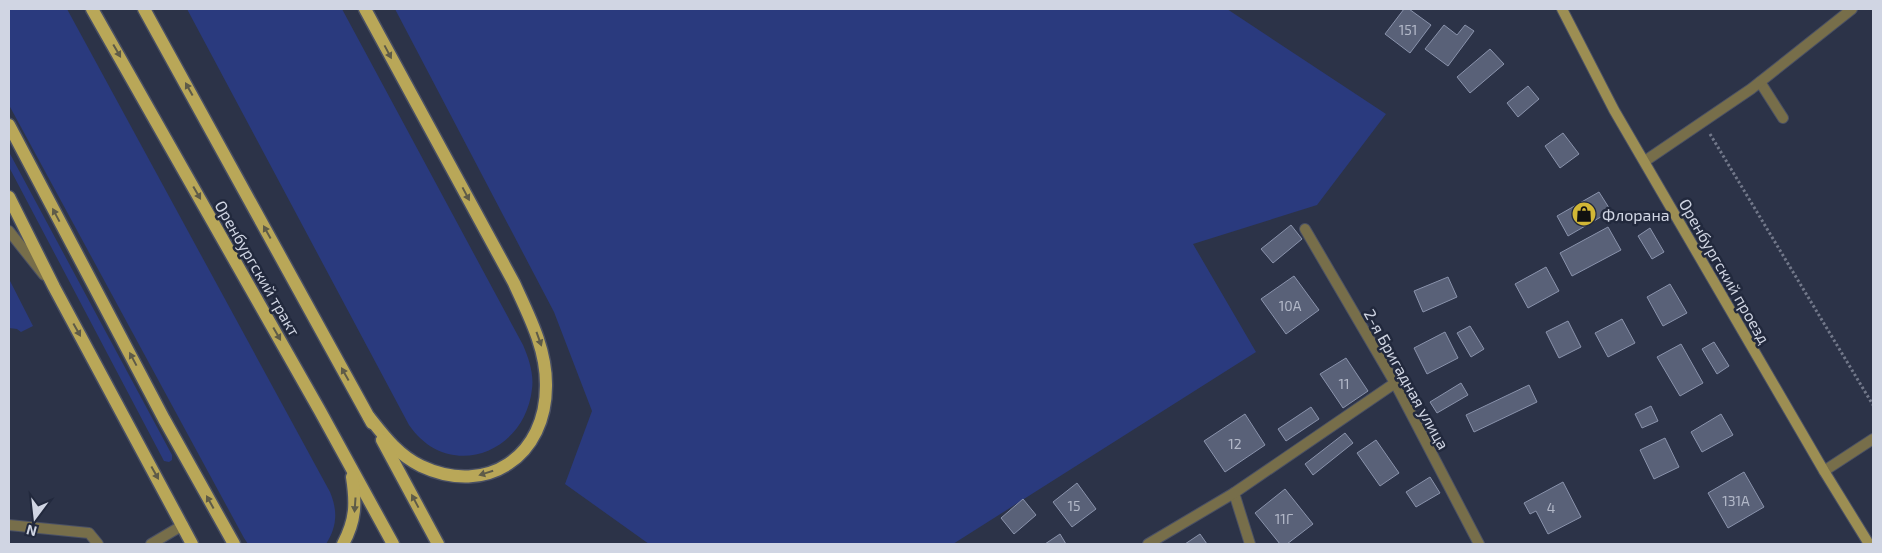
<svg xmlns="http://www.w3.org/2000/svg" width="1882" height="553" viewBox="0 0 1882 553" font-family="'Exo 2',sans-serif">
<style>
.green{fill:#2a3a7e}
.building{fill:#596178;stroke:#8a93ac}
.lines{fill:none;stroke-linecap:round;stroke-linejoin:round}
.lane-casing{stroke:#4a5064;stroke-width:12}
.street-casing{stroke:#4a5064;stroke-width:12}
.secondary-casing{stroke:#4a5064;stroke-width:12}
.primary-casing{stroke:#4a5064;stroke-width:15}
.path{stroke:#72788a;stroke-width:3;stroke-dasharray:2.5 2.5;stroke-linecap:butt}
.lane{stroke:#776e4a;stroke-width:10}
.street{stroke:#776e4a;stroke-width:10}
.secondary{stroke:#9c8e53;stroke-width:10}
.primary{stroke:#b9a758;stroke-width:12}
.oneway{fill:#5e5b48}
.labels{text-anchor:middle;dominant-baseline:central;stroke-width:5;stroke-linejoin:round;paint-order:stroke}
.number-label{font-size:14px;fill:#b2b8c8}
.poi-label{font-size:16px;fill:#d0d5e3;stroke:#22293d;text-anchor:start}
.street-label{font-size:16px;fill:#d0d5e3;stroke:#22293d}
</style>
<rect width="100%" height="100%" fill="#2c3348"/>
<g class="green">
<path d="M 9,9 L 67,9 L 330,492 C 338,511 337,527 326,544 L 248,544 L 244,538 L 9,105 Z"/>
<path d="M 187,9 L 342,9 L 523,345 C 529,359 534,374 532,389 C 525,454 448,482 409,425 Z"/>
<polygon points="395,9 1227,9 1386,114 1317,205 1193,244 1256,352 953,544 649,544 565,484 592,411 554,312"/>
<polygon points="9,152 172,455 172,460 169,462 164,461 9,167"/>
<polygon points="9,279 33,326 21,332 17,329 9,328"/>
</g>
<g class="building">
<polygon points="1404,9 1409,9 1431,25 1410,53 1385,34"/>
<polygon points="1444,25 1457,35 1465,25 1474,31 1448,66 1425,49"/>
<polygon points="1490,49 1504,64 1470,93 1457,77"/>
<polygon points="1528,86 1539,99 1518,117 1507,103"/>
<polygon points="1563,133 1579,154 1560,168 1545,146"/>
<polygon points="1599,192 1611,211 1568,236 1557,216"/>
<polygon points="1291,225 1302,239 1273,263 1261,249"/>
<polygon points="1608,227 1621,250 1572,276 1560,253"/>
<polygon points="1650,228 1664,252 1652,259 1638,236"/>
<polygon points="1546,267 1559,291 1528,308 1515,284"/>
<polygon points="1294,276 1319,310 1286,334 1261,299"/>
<polygon points="1448,277 1457,297 1423,312 1414,291"/>
<polygon points="1670,284 1687,313 1663,326 1647,297"/>
<polygon points="1622,319 1635,343 1608,357 1595,333"/>
<polygon points="1568,321 1581,347 1559,358 1546,332"/>
<polygon points="1470,326 1484,349 1471,357 1457,333"/>
<polygon points="1445,332 1458,358 1427,374 1414,348"/>
<polygon points="1714,342 1729,366 1717,374 1702,349"/>
<polygon points="1681,344 1703,383 1680,396 1657,357"/>
<polygon points="1346,358 1368,391 1343,408 1320,374"/>
<polygon points="1461,383 1468,395 1437,413 1430,402"/>
<polygon points="1529,385 1537,402 1474,432 1466,415"/>
<polygon points="1651,406 1658,421 1642,428 1635,414"/>
<polygon points="1311,407 1319,419 1286,441 1278,429"/>
<polygon points="1245,414 1265,445 1225,472 1204,441"/>
<polygon points="1721,414 1733,435 1702,452 1691,432"/>
<polygon points="1345,433 1353,443 1313,475 1305,464"/>
<polygon points="1665,438 1679,467 1654,479 1640,450"/>
<polygon points="1376,440 1399,473 1380,486 1357,453"/>
<polygon points="1744,472 1764,507 1728,528 1708,493"/>
<polygon points="1430,477 1440,493 1416,507 1406,492"/>
<polygon points="1563,482 1581,517 1548,534 1536,511 1530,514 1524,503"/>
<polygon points="1077,483 1096,509 1072,527 1053,502"/>
<polygon points="1285,489 1313,524 1287,544 1280,544 1255,513"/>
<polygon points="1023,499 1036,515 1014,534 1001,518"/>
<polygon points="1060,534 1066,544 1045,544"/>
<polygon points="1200,534 1207,544 1185,544"/>
</g>
<g class="lines">
<defs>
<g id="lane">
<polyline points="1760,82 1783,118"/>
<polyline points="9,231 44,275"/>
<polyline points="1824,471 1873,439"/>
<polyline points="1234,493 1250,544"/>
<polyline points="9,525 89,533 98,544"/>
<polyline points="151,544 183,525"/>
</g>
<g id="street">
<polyline points="1645,161 1751,89 1852,9"/>
<polyline points="1305,229 1395,383 1479,544"/>
<polyline points="1148,544 1234,493 1395,383"/>
</g>
<polyline id="secondary" points="1562,9 1614,110 1824,471 1869,544"/>
<g id="primary">
<polyline points="92,9 320,411 393,544"/>
<polyline points="144,9 372,423"/>
<path d="M 365,9 L 514,283 C 529,316 546,348 546,384 C 547,456 487,497 421,466 C 398,455 384,436 369,417"/>
<polyline points="9,125 164,419 234,544"/>
<polyline points="9,197 54,287 192,544"/>
<polyline points="382,440 438,544"/>
<path d="M 343,544 C 356,520 356,503 352,477"/>
</g>
</defs>
<use href="#lane" class="lane-casing"/>
<use href="#street" class="street-casing"/>
<use href="#secondary" class="secondary-casing"/>
<use href="#primary" class="primary-casing"/>
<polyline class="path" points="1710,134 1873,405"/>
<use href="#lane" class="lane"/>
<use href="#street" class="street"/>
<use href="#secondary" class="secondary"/>
<use href="#primary" class="primary"/>
</g>
<defs><path id="oneway-solid" d="M-6-.8H1V-3.2L6.5 0L1 3.2V.8H-6Z" transform="scale(1.25)"/></defs>
<g class="oneway">
<use href="#oneway-solid" transform="translate(117 51) rotate(60)"/>
<use href="#oneway-solid" transform="translate(388 52) rotate(62)"/>
<use href="#oneway-solid" transform="translate(189 89) rotate(-119)"/>
<use href="#oneway-solid" transform="translate(197 193) rotate(60)"/>
<use href="#oneway-solid" transform="translate(466 194) rotate(62)"/>
<use href="#oneway-solid" transform="translate(56 215) rotate(-118)"/>
<use href="#oneway-solid" transform="translate(267 232) rotate(-119)"/>
<use href="#oneway-solid" transform="translate(77 330) rotate(61)"/>
<use href="#oneway-solid" transform="translate(277 334) rotate(60)"/>
<use href="#oneway-solid" transform="translate(539 339) rotate(70)"/>
<use href="#oneway-solid" transform="translate(133 359) rotate(-118)"/>
<use href="#oneway-solid" transform="translate(345 374) rotate(-119)"/>
<use href="#oneway-solid" transform="translate(155 473) rotate(61)"/>
<use href="#oneway-solid" transform="translate(486 473) rotate(163)"/>
<use href="#oneway-solid" transform="translate(415 501) rotate(-118)"/>
<use href="#oneway-solid" transform="translate(210 502) rotate(-119)"/>
<use href="#oneway-solid" transform="translate(355 505) rotate(94)"/>
</g>
<defs>
<symbol id="shop-disc" viewBox="-11 -11 22 22"><circle r="9.5" fill="#d2b736" stroke="#22293d"/><path d="M-5-2.5h2.3a2.7 3.5 0 0 1 5.4 0H5L5.5 6h-11ZM-1.5-2.5h3a1.5 2.3 0 0 0-3 0Z" fill="#111"/></symbol>
</defs>
<g fill-rule="evenodd">
<use href="#shop-disc" x="1570" y="200" width="28" height="28"/>
</g>
<g class="labels">
<g class="number-label">
<text x="1408" y="29">151</text>
<text x="1290" y="305">10А</text>
<text x="1344" y="383">11</text>
<text x="1235" y="443">12</text>
<text x="1736" y="500">131А</text>
<text x="1074" y="505">15</text>
<text x="1551" y="507">4</text>
<text x="1284" y="518">11Г</text>
</g>
<g class="poi-label">
<text x="1602" y="214">Флорана</text>
</g>
<g class="street-label">
<text transform="translate(258 268) rotate(60)">Оренбургский тракт</text>
<text transform="translate(1725 271) rotate(60)">Оренбургский проезд</text>
<text transform="translate(1407 379) rotate(61)">2-я Бригадная улица</text>
</g>
</g>
<rect width="1882" height="553" fill="none" stroke="#d0d5e3" stroke-width="20"/>
<g transform="translate(35 518) rotate(195)" stroke="#22293d" stroke-width="4" paint-order="stroke">
<path d="M0-4L9 19L0 12L-9 19Z" fill="#d0d5e3"/>
<text y="-8" font-size="14" font-weight="bold" text-anchor="middle" fill="#d0d5e3">N</text>
</g>
</svg>
